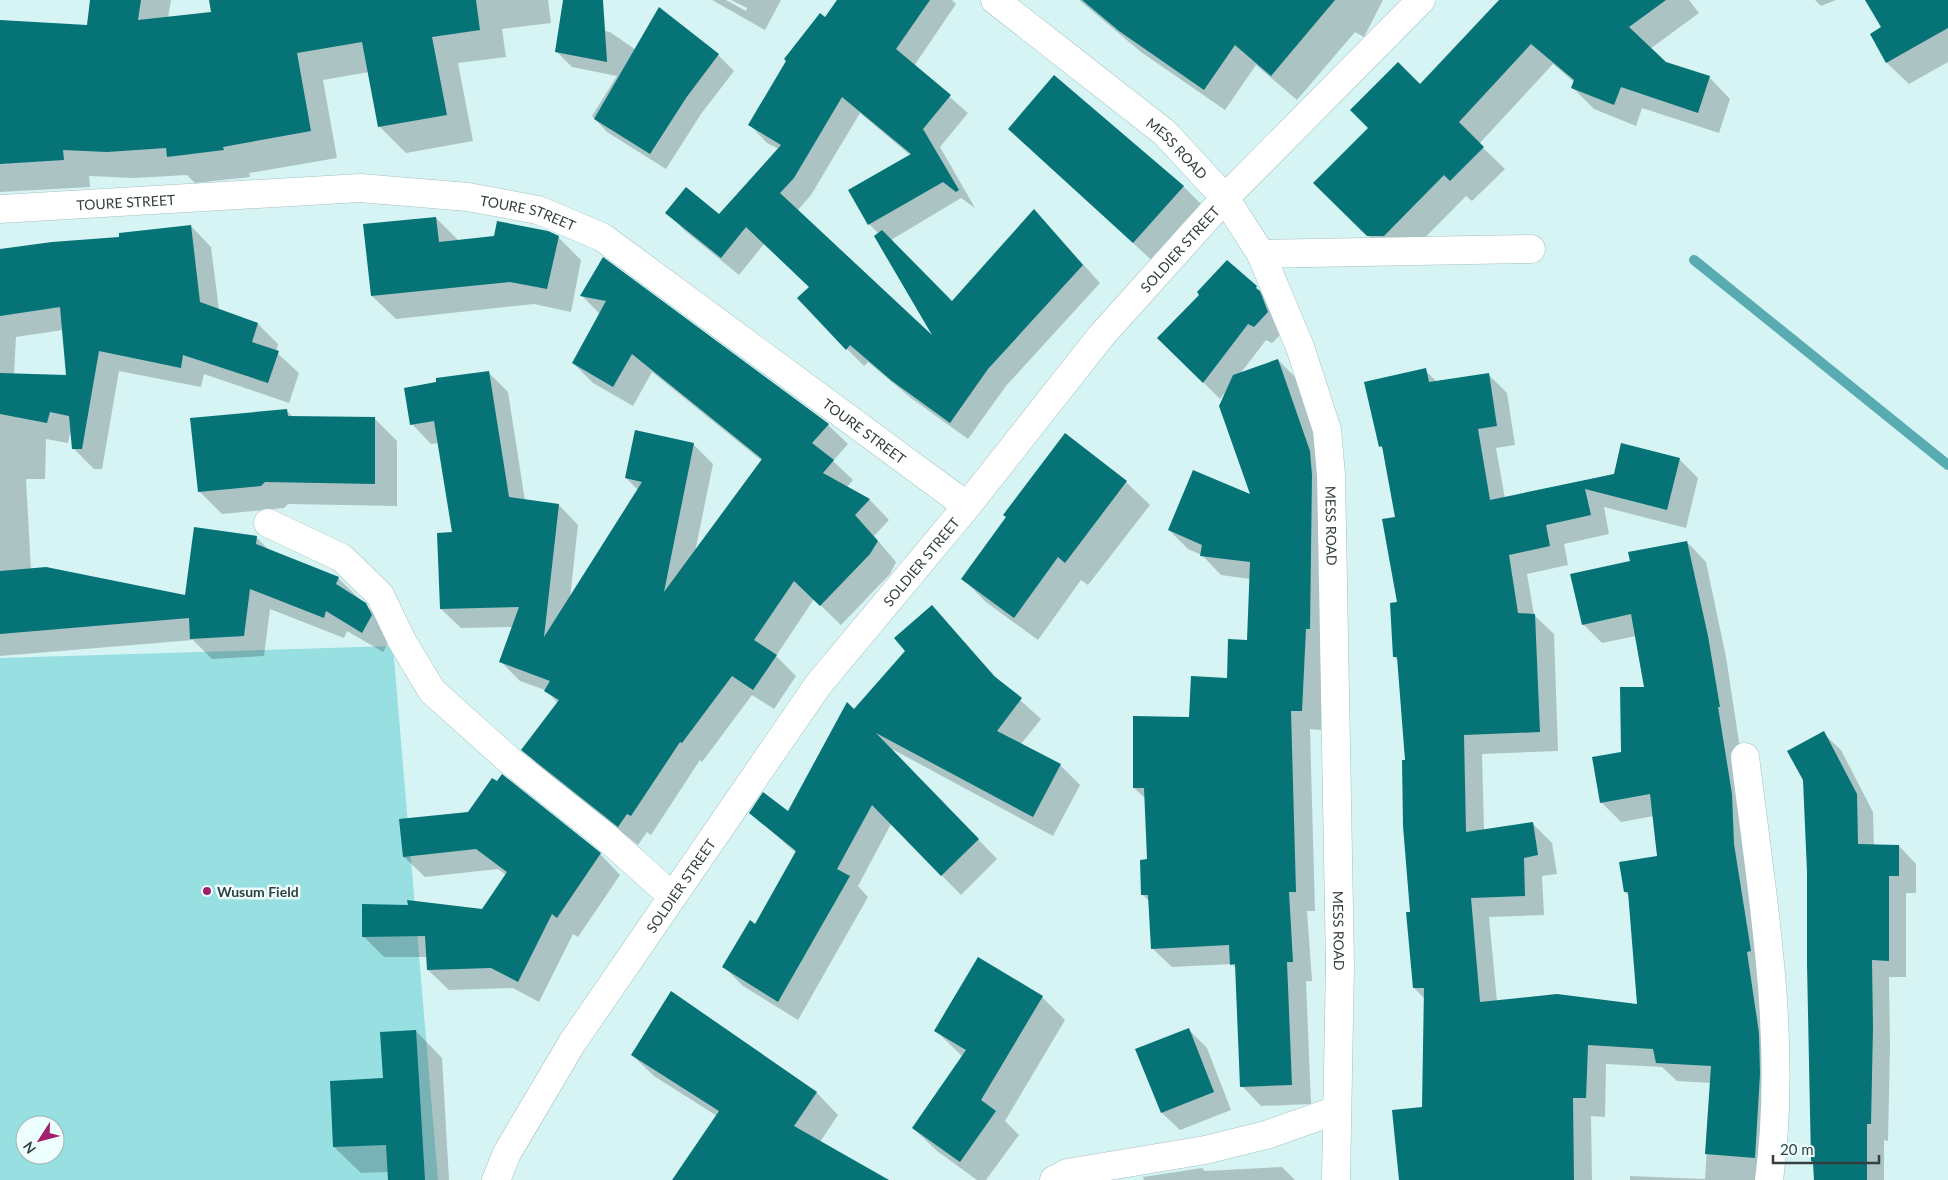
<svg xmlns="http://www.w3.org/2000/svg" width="1948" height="1180" viewBox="0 0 1948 1180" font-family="Lato,sans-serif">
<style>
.green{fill:#98dfe2;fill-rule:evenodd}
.shadow{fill:#0003;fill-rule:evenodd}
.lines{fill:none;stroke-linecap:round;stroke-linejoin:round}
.stream{stroke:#58acb1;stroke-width:10}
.building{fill:#067377}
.minor-casing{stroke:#a5c0c1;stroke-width:29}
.minor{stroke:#fff;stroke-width:28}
.poi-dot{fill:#a21f6d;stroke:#edfeff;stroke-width:2}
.labels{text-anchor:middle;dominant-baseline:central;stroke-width:5;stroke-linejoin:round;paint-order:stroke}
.street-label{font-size:14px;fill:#343f3f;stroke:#edfeff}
.poi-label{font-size:14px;font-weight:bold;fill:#343f3f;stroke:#edfeff;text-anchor:start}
</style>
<rect width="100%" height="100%" fill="#d7f4f5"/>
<path class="green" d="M 393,646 L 438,1180 L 0,1180 L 0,658 ZM 25,1125 L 55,1125 L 55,1155 L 25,1155 Z"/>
<g class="shadow">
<polygon points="91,0 171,0 168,18 212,13 222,0 548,0 551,23 502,29 506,57 458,63 473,141 406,153 379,126 369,72 323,80 337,158 249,173 250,177 195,183 187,175 135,178 89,176 90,187 0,192 0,21 88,27"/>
<polygon points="712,0 726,0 746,11 747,8 731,0 781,0 765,30"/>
<path d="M 839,0 L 952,0 L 956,4 L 914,66 L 968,113 L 940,147 L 975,208 L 961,198 L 891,240 L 952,302 L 1034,210 L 1100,283 L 1006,386 L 968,439 L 911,398 L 868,362 L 864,366 L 847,349 L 810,287 L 764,244 L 739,275 L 684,230 L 667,212 L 720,216 L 779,149 L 767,143 L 750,125 ZM 860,113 L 911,156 L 849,191 L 869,224 L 879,234 L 936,340 L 797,211 L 811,195 Z"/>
<polygon points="1079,0 1383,0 1364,37 1355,32 1297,100 1256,65 1225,110 1141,52"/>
<polygon points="1501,0 1689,0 1699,13 1650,49 1665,63 1709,77 1730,99 1719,133 1642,108 1636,126 1594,109 1573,88 1575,83 1553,64 1479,144 1505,169 1472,201 1466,196 1406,257 1390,257 1315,183 1420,86"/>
<polygon points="1815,0 1836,0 1821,6"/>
<polygon points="1892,0 1948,0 1948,62 1909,84 1887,63 1871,34 1882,28"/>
<polygon points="561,22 610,32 636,50 718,55 734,71 701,114 666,169 607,132 592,116 617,76 572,67 556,51"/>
<polygon points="1055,76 1184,187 1207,210 1158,266 1034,152"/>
<polygon points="436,218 459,241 558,237 581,260 571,312 534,304 396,319 372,296"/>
<path d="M 191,226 L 211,247 L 219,310 L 258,324 L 278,344 L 276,352 L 299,373 L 289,403 L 204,374 L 201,387 L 119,371 L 102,469 L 94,469 L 73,448 L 71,429 L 68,443 L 46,439 L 45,479 L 26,479 L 31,570 L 186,597 L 256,537 L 270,551 L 338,578 L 386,625 L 392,637 L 383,652 L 347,631 L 344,638 L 270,609 L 264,656 L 212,659 L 193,640 L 0,656 L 0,251 L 120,238 ZM 63,330 L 67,376 L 14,375 L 16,337 Z"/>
<polygon points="603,259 828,425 848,444 833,461 853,480 847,487 870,500 889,520 874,536 896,562 890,574 841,625 814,599 776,656 796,676 774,709 752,695 702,762 700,760 651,835 647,832 638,845 542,769 523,749 558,703 545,690 520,681 500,661 513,627 461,628 441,609 453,533 439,443 431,444 412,424 488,372 508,392 525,501 559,505 578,525 570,598 638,490 626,478 693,444 713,464 695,552 762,461 652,372 633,406 593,383 573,363 600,314 582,296"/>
<polygon points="1227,262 1273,304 1285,330 1272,343 1266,340 1240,374 1278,360 1298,380 1329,472 1321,730 1310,729 1315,911 1307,911 1312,981 1306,981 1311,1104 1261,1106 1242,1086 1237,969 1232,964 1172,967 1152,948 1150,902 1143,895 1149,861 1146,799 1134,788 1191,719 1228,679 1249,641 1250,579 1221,575 1202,555 1188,549 1169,530 1252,497 1226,391 1220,399 1176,355 1201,295"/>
<polygon points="1425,370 1437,382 1488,374 1507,393 1515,445 1496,448 1505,499 1679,459 1698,478 1686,528 1604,507 1609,534 1564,544 1568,565 1527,574 1534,615 1554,634 1558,751 1482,754 1484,831 1533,824 1552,843 1557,874 1542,876 1544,915 1489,917 1497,1002 1639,1005 1630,897 1625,892 1658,857 1654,816 1621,822 1602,803 1645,688 1636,636 1602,643 1583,624 1631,562 1687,542 1706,562 1726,657 1750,814 1768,1180 1630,1180 1630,1176 1705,1179 1711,1083 1677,1081 1662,1067 1606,1064 1605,1117 1591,1116 1592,1180 1400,1180 1423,1108 1425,999 1414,988 1406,761 1398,661 1394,656 1398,604 1396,518 1384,449 1380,446"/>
<polygon points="286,410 294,418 374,418 397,441 397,506 288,504 284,508 222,514 199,491"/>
<polygon points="1066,435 1126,482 1150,505 1088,585 1081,580 1038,640 986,602 963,579"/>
<polygon points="932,606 1002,684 1041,719 1021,744 1060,765 1080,785 1053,836 892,749 997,859 961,895 891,824 858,886 868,897 798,1020 743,986 724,967 756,926 796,853 751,813 788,813 854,711 906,651"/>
<polygon points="1823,733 1841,750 1873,812 1874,846 1899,846 1916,864 1916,893 1906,893 1906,977 1889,977 1890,1046 1888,1141 1884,1140 1884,1180 1814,1180 1808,964"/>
<polygon points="401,820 600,854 620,875 578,937 573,934 539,1002 513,988 449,990 428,970 428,957 384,957 363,936 482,910 506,875 498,869 425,877 404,857"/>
<polygon points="672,992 817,1093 838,1115 820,1142 886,1180 673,1180 717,1116 654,1076 632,1055"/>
<polygon points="1042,997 1065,1020 1005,1121 1019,1135 986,1180 977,1180 937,1151 913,1128 963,1057 935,1030"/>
<polygon points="1189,1030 1207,1048 1231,1110 1180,1130 1162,1113"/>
<polygon points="416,1031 442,1058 449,1180 389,1180 389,1172 361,1173 334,1147 384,1079"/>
<polygon points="1282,1167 1295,1180 1144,1180 1143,1177 1202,1168 1205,1171"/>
</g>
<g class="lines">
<polyline class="stream" points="1694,260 1948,465"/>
</g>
<g class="building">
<polygon points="90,0 141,0 138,20 211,12 209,0 476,0 480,30 432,37 447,115 378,127 362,42 297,53 311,131 223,147 224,150 167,157 166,148 107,152 63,150 64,160 0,164 0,20 87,25"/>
<polygon points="563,0 603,0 607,62 555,52"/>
<polygon points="837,0 930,0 896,49 951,95 923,129 959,190 956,192 943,182 868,225 848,190 911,154 842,97 794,178 780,193 932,335 874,236 882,230 952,301 1034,209 1083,265 988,369 950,423 892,381 850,345 846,350 797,298 809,287 746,227 721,258 665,213 686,187 719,214 781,145 748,125 786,61 784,59 820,13 825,17"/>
<polygon points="1082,0 1335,0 1271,76 1235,45 1204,90 1119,31"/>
<polygon points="1499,0 1666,0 1629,27 1666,62 1710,76 1698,113 1621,87 1614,105 1571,88 1574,80 1531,44 1459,122 1484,147 1450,181 1444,175 1384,236 1367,236 1313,183 1368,128 1350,110 1398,62 1420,84"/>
<polygon points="1865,0 1948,0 1948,28 1886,63 1870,34 1881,27"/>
<polygon points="659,7 719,54 686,98 650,154 594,119"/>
<polygon points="1054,75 1184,186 1133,243 1008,129"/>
<polygon points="436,217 439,242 494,236 497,221 548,231 559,236 547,289 510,282 371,296 363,224"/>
<polygon points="191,225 200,302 258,323 252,342 279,351 268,383 183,355 181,368 99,351 82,449 72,449 69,416 50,412 47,423 0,414 0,373 66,375 60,307 0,316 0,249 52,242 119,237 119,233"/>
<polygon points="603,257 829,424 812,443 834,460 823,473 870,499 855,515 878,541 870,554 820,606 794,581 754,640 777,655 753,690 732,676 682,743 680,742 631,816 627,814 618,827 521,750 559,700 544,691 550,681 499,662 519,607 440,609 437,533 452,532 434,421 410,425 404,388 436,382 436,378 489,371 509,497 559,504 544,637 642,482 625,478 635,430 694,443 664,592 762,459 632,354 613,387 572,363 606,301 580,296"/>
<polygon points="1227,260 1257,286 1256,288 1260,291 1268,312 1254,327 1248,324 1203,383 1157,338 1199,295 1197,292"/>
<polygon points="1278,359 1310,451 1312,475 1310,629 1306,629 1302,711 1291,711 1296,892 1289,892 1293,962 1287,962 1292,1085 1240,1087 1235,964 1230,965 1229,945 1151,949 1148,895 1141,895 1140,860 1147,859 1144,788 1133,788 1133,716 1189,717 1191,676 1227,678 1228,639 1247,640 1250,562 1200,556 1202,545 1168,530 1193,470 1250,494 1219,406 1233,375"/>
<polygon points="1426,368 1429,382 1489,373 1497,426 1478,429 1490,500 1614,474 1621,443 1680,458 1667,510 1585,489 1591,515 1546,525 1550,546 1509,555 1518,613 1535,614 1540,732 1464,735 1466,832 1533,822 1538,855 1524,858 1525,896 1471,898 1480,1002 1557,994 1637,1004 1628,892 1624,892 1619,862 1657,856 1650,794 1600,803 1592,757 1621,752 1620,687 1644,687 1631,614 1582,625 1570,574 1630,561 1628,552 1687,541 1708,636 1720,707 1718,707 1732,794 1734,844 1751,951 1747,952 1759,1033 1760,1074 1755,1158 1705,1154 1711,1066 1656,1063 1653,1049 1588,1045 1586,1098 1573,1098 1574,1180 1399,1180 1392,1110 1422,1107 1424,988 1413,988 1406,912 1410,912 1403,826 1402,760 1405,760 1397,657 1393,657 1390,603 1397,602 1382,519 1395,517 1382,446 1379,447 1364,382"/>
<polygon points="287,409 288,416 375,417 375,484 265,482 261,486 198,492 190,418"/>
<polygon points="1065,433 1127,481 1065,563 1058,557 1014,618 961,579 1006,517 1003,515"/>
<polygon points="194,527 257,536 256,544 339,577 336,584 366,603 372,615 362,633 326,611 324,618 250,589 244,636 190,639 189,618 0,634 0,571 46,567 185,595"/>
<polygon points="932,605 994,676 1022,698 997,731 1061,764 1033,817 876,733 979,839 941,876 872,805 837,869 850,876 778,1002 722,967 750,920 755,924 796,851 749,813 763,792 788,811 847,702 854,709 905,651 894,638"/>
<polygon points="1824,731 1857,794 1858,844 1899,845 1899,876 1889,876 1889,961 1872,960 1873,1027 1871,1124 1867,1124 1867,1180 1814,1180 1813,1162 1811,1161 1807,964 1807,872 1803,780 1787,751"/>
<polygon points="502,774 601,853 557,918 552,914 518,982 491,968 427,970 425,936 362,937 362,904 408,905 407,900 482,909 507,872 476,849 403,857 399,819 468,812 492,778 497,781"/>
<polygon points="978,957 1043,996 981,1100 996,1111 960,1162 912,1128 966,1050 934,1031"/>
<polygon points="671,991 817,1092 794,1126 889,1180 672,1180 719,1111 631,1055"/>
<polygon points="1189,1028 1214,1092 1161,1113 1135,1049"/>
<polygon points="416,1030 425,1180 388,1180 386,1145 333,1147 330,1081 383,1078 380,1032"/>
</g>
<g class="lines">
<defs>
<g id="minor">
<path id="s1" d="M 995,0 L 1165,133 L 1225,198 L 1261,254 L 1300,347 L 1327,430 L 1331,475 L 1340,964 L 1336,1180"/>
<path id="s2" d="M 0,209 L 360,188 L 468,197 L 538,210 L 602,237 L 967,506"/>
<polyline points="1261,254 1531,249"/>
<polyline points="268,523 342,558 380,595 402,641 432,691 509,760 606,837 672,896"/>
<path d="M 1745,757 C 1762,896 1788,1040 1769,1180"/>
<path id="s3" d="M 496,1180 L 507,1153 L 572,1043 L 818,685 L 967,506 L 1101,336 L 1225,198 L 1421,0"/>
<polyline points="1054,1180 1067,1173 1205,1150 1266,1135 1337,1110"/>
</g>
</defs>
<use href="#minor" class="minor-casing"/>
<use href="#minor" class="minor"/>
</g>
<circle class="poi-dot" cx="207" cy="891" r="5"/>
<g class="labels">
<g class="street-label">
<text stroke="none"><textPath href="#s1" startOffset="235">MESS ROAD</textPath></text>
<text stroke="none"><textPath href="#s2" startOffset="126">TOURE STREET</textPath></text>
<text stroke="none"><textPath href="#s2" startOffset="531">TOURE STREET</textPath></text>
<text stroke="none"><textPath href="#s3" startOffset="1158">SOLDIER STREET</textPath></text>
<text stroke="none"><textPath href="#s2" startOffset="936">TOURE STREET</textPath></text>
<text stroke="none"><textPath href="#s1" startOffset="655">MESS ROAD</textPath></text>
<text stroke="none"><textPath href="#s3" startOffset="752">SOLDIER STREET</textPath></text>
<text stroke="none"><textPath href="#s3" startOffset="348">SOLDIER STREET</textPath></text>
<text stroke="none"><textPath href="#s1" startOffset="1060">MESS ROAD</textPath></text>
</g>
<g class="poi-label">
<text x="217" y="891">Wusum Field</text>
</g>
</g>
<g transform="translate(40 1140) rotate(234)"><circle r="24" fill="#edfeff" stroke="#a3b2b2"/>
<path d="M0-4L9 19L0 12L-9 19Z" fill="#a21f6d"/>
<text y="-8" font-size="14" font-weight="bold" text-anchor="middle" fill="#343f3f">N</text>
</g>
<path d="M1773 1155v8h106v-8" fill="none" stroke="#343f3f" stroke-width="2.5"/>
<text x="1780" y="1155" font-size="15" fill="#343f3f" stroke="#edfeff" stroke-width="4" paint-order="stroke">20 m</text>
</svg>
